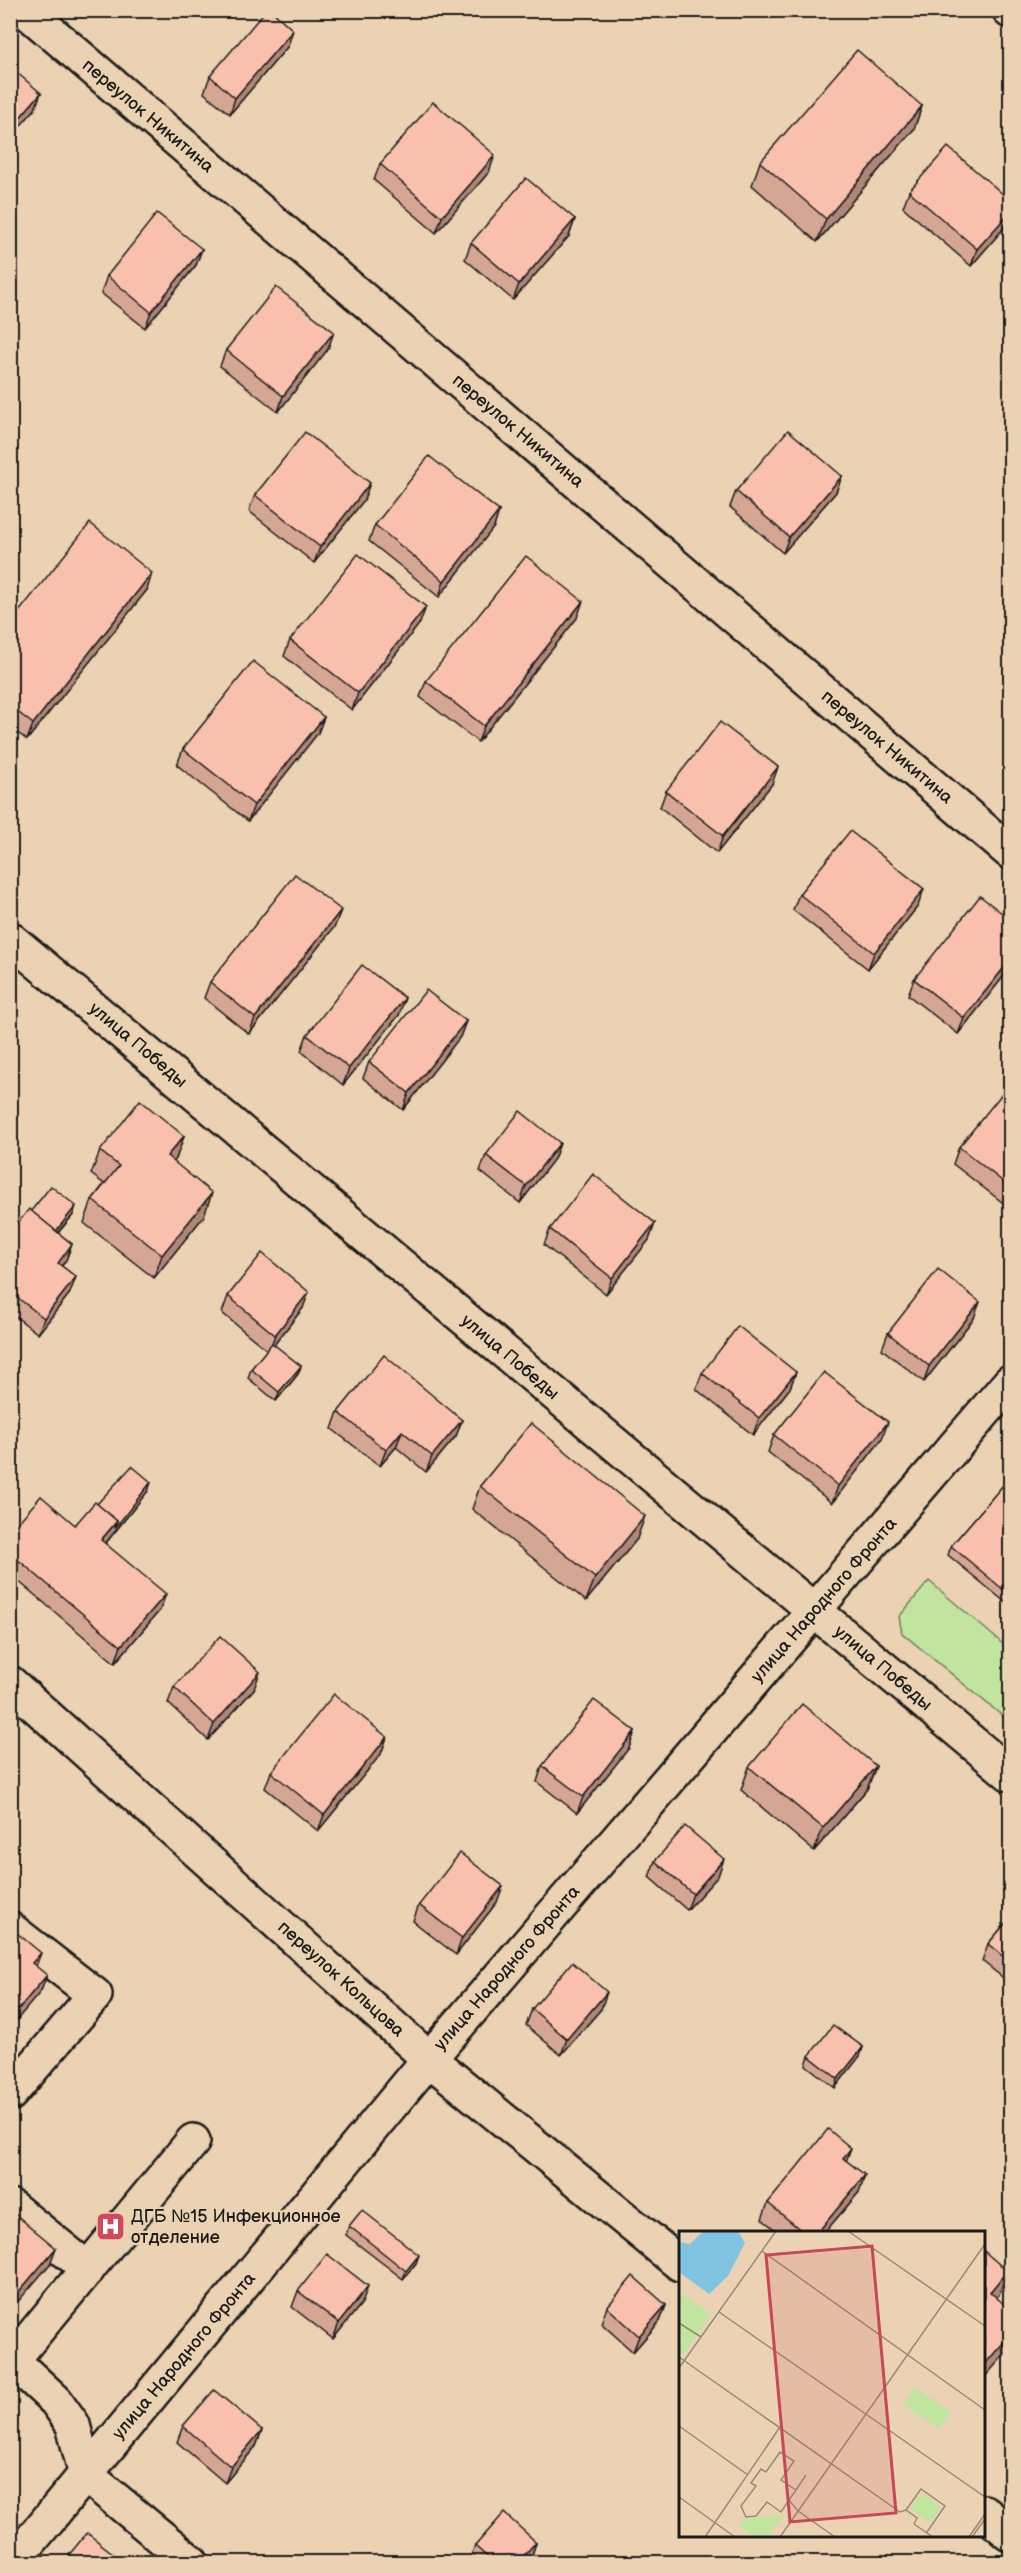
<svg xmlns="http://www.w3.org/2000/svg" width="1021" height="2573" viewBox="0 0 1021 2573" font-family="'Balsamiq Sans',sans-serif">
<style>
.green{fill:#c1e59f;stroke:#6e805e;stroke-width:1.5}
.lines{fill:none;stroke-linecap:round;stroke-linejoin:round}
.minor-casing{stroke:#1c1c1c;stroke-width:38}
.minor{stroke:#ead2b2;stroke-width:33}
.wall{fill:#d6a695;stroke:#1c1c1c;stroke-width:1.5}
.shaded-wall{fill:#ae8779;stroke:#1c1c1c;stroke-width:1.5}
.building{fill:#f9c1ad;stroke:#1c1c1c;stroke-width:1.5}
.labels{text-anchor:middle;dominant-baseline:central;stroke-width:4.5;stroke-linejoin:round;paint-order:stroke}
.street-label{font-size:18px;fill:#1c1c1c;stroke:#ead2b2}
.poi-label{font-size:18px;fill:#1c1c1c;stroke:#ead2b2;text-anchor:start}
.inset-road{fill:none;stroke:#988976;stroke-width:1.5}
.view{fill:#c84758;fill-opacity:0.15;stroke:#c84758;stroke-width:3}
.inset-edge{fill:none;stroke:#1c1c1c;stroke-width:3}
</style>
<rect width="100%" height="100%" fill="#ead2b2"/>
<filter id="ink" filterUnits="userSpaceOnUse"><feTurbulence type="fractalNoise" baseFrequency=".0167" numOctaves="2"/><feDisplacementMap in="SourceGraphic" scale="12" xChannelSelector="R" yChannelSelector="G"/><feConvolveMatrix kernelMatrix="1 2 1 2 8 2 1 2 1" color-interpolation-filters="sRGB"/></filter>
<g filter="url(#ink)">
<polygon class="green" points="929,1581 1010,1650 1010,1719 1005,1718 902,1633 899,1617"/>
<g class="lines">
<defs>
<g id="minor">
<polyline points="25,10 1010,852"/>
<polyline points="1010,10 1010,11"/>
<polyline points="10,939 1010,1774"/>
<polyline points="10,1683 429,2059 680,2264"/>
<polyline points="10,1929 95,1995 10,2094"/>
<polyline points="10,2206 88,2269"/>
<polyline points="13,2361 56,2401 73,2425 86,2475 191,2562"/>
<polyline points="10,2363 193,2141"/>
<polyline points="984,2512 1010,2534"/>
<polyline points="13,2562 429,2059 1010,1382"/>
</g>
</defs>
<use href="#minor" class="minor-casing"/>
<use href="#minor" class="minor"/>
</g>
<g class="wall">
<polygon points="288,46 230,114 204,93 210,76"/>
<polygon points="922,106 914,129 817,242 752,185 760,162"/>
<polygon points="380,164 489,172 436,233 374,180"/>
<polygon points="909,191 1011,201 1011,219 1010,221 971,266 903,207"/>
<polygon points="575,219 569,236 513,300 465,259 471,243"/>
<polygon points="202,249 196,265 145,328 101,293 107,276"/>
<polygon points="328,349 278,412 220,366 226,350"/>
<polygon points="842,476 836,492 783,553 730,507 736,491"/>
<polygon points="255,495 364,500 314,563 249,511"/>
<polygon points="499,511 494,527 439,597 369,541 375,525"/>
<polygon points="147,590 27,740 10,727 10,623"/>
<polygon points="577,618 478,742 420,697 426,681"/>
<polygon points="420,623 352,710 284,656 290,640"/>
<polygon points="324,717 318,733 248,821 177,765 183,749"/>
<polygon points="772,784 717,853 660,807 666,791"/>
<polygon points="799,894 918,906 868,969 793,910"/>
<polygon points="1011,920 1011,967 958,1034 908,995 914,979"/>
<polygon points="335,926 249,1034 204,998 210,982"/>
<polygon points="399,1015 343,1085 301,1051 307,1035"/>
<polygon points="466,1021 460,1037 403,1110 363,1078 369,1062"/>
<polygon points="1011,1103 1011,1209 953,1164 959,1147"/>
<polygon points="184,1136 176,1159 173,1161 204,1216 154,1278 84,1223 92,1200 104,1184 91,1174 100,1151"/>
<polygon points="560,1143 554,1159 520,1203 480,1171 486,1155"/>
<polygon points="31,1211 73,1215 58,1233 72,1244 66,1260 62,1266 70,1293 38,1334 10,1312 10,1233"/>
<polygon points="655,1223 649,1240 606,1294 544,1245 550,1229"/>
<polygon points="228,1296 303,1308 274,1345 301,1366 298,1374 276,1401 248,1378 251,1369 267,1350 222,1313"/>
<polygon points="974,1318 924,1382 882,1349 888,1333"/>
<polygon points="796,1372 790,1388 753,1435 696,1389 702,1373"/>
<polygon points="338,1412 462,1420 456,1436 426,1472 396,1447 380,1466 332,1429"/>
<polygon points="774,1435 882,1439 832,1503 768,1452"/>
<polygon points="1011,1476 1011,1607 948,1555 951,1546"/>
<polygon points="151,1482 148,1491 106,1543 160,1610 115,1663 10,1574 10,1532 75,1525 97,1504"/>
<polygon points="480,1486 637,1539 586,1601 472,1509"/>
<polygon points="174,1687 254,1689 208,1740 168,1703"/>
<polygon points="635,1731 629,1748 577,1813 537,1782 542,1766"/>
<polygon points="387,1737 381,1754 318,1831 265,1788 271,1772"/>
<polygon points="876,1766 867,1789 814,1851 741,1790 749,1767"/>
<polygon points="655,1861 718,1876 687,1910 649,1877"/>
<polygon points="497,1902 456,1955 413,1921 419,1905"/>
<polygon points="1011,1917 1011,1984 982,1961 988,1944"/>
<polygon points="532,2009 601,2009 561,2055 526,2025"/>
<polygon points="863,2047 860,2056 835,2088 806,2065 809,2056"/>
<polygon points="846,2160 859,2192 825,2232 778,2232 762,2219 768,2203"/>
<polygon points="349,2226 416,2263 403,2279 346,2235"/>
<polygon points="298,2291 362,2303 333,2339 292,2307"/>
<polygon points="666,2305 660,2321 633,2352 601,2323 607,2307"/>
<polygon points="183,2426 262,2430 256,2446 225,2483 177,2442"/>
<polygon points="536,2542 531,2558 526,2562 469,2562 475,2546"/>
</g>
<g class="shaded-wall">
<polygon points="293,30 288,46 230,114 235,98"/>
<polygon points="41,93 35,109 10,138 10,129"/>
<polygon points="922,106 914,129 817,242 826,219"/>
<polygon points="495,155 489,172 436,233 442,217"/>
<polygon points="1011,211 1010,221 971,266 977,249"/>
<polygon points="575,219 569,236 513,300 519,284"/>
<polygon points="202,249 196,265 145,328 151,312"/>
<polygon points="334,332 328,349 278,412 283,396"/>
<polygon points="842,476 836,492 783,553 789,537"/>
<polygon points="370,483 364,500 314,563 320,547"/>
<polygon points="499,511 494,527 439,597 444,581"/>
<polygon points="152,573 147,590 27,740 33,724"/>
<polygon points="583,601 577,618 478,742 484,726"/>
<polygon points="426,607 420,623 352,710 358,693"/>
<polygon points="324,717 318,733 248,821 254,805"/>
<polygon points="778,767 772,784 717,853 723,836"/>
<polygon points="924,889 918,906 868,969 874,953"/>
<polygon points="341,910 335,926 249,1034 255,1018"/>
<polygon points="1011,959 1011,967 958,1034 964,1018"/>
<polygon points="405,998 399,1015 343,1085 349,1068"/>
<polygon points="466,1021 460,1037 403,1110 409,1093"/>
<polygon points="184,1136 176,1159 159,1180 167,1156"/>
<polygon points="560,1143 554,1159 520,1203 526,1186"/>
<polygon points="212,1193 204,1216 154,1278 162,1255"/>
<polygon points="76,1206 73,1215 47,1245 51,1237"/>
<polygon points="655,1223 649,1240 606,1294 612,1278"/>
<polygon points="72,1244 66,1260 52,1279 58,1263"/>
<polygon points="76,1277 70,1293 38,1334 44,1318"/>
<polygon points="309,1292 303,1308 269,1351 275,1335"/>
<polygon points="980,1302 974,1318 924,1382 929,1366"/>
<polygon points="301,1366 298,1374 276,1401 279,1392"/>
<polygon points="796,1372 790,1388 753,1435 759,1418"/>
<polygon points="462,1420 456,1436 426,1472 432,1456"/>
<polygon points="888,1422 882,1439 832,1503 838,1486"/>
<polygon points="402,1431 396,1447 380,1466 386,1450"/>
<polygon points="151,1482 148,1491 95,1556 101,1540"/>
<polygon points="645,1516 637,1539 586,1601 595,1578"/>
<polygon points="166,1594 160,1610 115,1663 121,1646"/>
<polygon points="260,1672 254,1689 208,1740 214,1724"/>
<polygon points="635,1731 629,1748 577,1813 583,1797"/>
<polygon points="387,1737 381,1754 318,1831 324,1815"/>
<polygon points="876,1766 867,1789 814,1851 823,1828"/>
<polygon points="724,1859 718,1876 687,1910 693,1894"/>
<polygon points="503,1886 497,1902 456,1955 462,1938"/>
<polygon points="41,1953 35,1969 32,1963"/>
<polygon points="47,1975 41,1991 10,2028 10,2019"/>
<polygon points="607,1992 601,2009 561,2055 567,2039"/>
<polygon points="863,2047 860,2056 835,2088 838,2079"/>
<polygon points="851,2148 845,2164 843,2158"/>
<polygon points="865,2175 859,2192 825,2232 818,2232"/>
<polygon points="56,2248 50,2264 10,2311 10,2302"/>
<polygon points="419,2255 416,2263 403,2279 406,2271"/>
<polygon points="1007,2271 999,2295 984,2313 990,2292"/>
<polygon points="368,2286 362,2303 333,2339 339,2323"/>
<polygon points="666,2305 660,2321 633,2352 639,2336"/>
<polygon points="1011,2334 1011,2347 984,2378 984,2365"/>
<polygon points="262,2430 256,2446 225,2483 231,2467"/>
<polygon points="536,2542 531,2558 526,2562 518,2562"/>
</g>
<g class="building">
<polygon points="266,10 271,10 293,30 235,98 210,76"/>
<polygon points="857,50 922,106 826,219 760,162"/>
<polygon points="10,67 41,93 10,129"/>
<polygon points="433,102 495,155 442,217 380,164"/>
<polygon points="948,147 1011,201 1011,211 977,249 909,191"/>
<polygon points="526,178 575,219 519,284 471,243"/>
<polygon points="157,213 202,249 151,312 107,276"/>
<polygon points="276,287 334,332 283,396 226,350"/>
<polygon points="788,430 842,476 789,537 736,491"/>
<polygon points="305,432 370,483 320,547 255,495"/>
<polygon points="429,456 499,511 444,581 375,525"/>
<polygon points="90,523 152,573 33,724 10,706 10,623"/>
<polygon points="358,554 426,607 358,693 290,640"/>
<polygon points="526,556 583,601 484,726 426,681"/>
<polygon points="253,661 324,717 254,805 183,749"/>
<polygon points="720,722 778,767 723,836 666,791"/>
<polygon points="850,831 924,889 874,953 799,894"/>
<polygon points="295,874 341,910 255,1018 210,982"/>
<polygon points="980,896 1011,920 1011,959 964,1018 914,979"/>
<polygon points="362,965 405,998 349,1068 307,1035"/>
<polygon points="426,990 466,1021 409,1093 369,1062"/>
<polygon points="1001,1095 1011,1103 1011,1188 959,1147"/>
<polygon points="140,1100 184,1136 167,1156 212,1193 162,1255 92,1200 119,1166 100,1151"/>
<polygon points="520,1111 560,1143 526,1186 486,1155"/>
<polygon points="593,1174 655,1223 612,1278 550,1229"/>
<polygon points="51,1186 76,1206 56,1231 31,1211"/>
<polygon points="29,1209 72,1244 58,1263 76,1277 44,1318 10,1292 10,1233"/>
<polygon points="262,1253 309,1292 275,1335 228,1296"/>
<polygon points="938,1269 980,1302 929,1366 888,1333"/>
<polygon points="738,1326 796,1372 759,1418 702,1373"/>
<polygon points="272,1343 301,1366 279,1392 251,1369"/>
<polygon points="384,1355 462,1420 432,1456 402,1431 386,1450 338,1412"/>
<polygon points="824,1372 888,1422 838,1486 774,1435"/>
<polygon points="531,1423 645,1516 595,1578 480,1486"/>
<polygon points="132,1466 151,1482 115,1528 117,1521 97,1504"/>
<polygon points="1011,1476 1011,1596 951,1546"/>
<polygon points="41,1496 75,1525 95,1502 117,1521 101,1540 166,1594 121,1646 10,1553 10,1532"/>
<polygon points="220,1636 260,1672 214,1724 174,1687"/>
<polygon points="334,1694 387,1737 324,1815 271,1772"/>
<polygon points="594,1700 635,1731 583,1797 542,1766"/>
<polygon points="802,1704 876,1766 823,1828 749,1767"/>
<polygon points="685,1826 724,1859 693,1894 655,1861"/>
<polygon points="460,1853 503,1886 462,1938 419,1905"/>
<polygon points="1011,1917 1011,1963 988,1944"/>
<polygon points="17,1933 41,1953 32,1963 47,1975 10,2019 10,1941"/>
<polygon points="572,1962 607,1992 567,2039 532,2009"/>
<polygon points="833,2025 863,2047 838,2079 809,2056"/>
<polygon points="828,2129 851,2148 843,2158 865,2175 818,2232 803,2232 768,2203"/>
<polygon points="10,2210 56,2248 10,2302"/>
<polygon points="362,2210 419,2255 406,2271 349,2226"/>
<polygon points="984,2251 1007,2271 990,2292 1011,2310 1011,2334 984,2365"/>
<polygon points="327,2254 368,2286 339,2323 298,2291"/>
<polygon points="633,2276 666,2305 639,2336 607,2307"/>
<polygon points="214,2390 262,2430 231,2467 183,2426"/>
<polygon points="504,2513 536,2542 518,2562 493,2562 475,2546"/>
<polygon points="87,2533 124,2562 63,2562"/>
</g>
</g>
<defs>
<symbol id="hospital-square" viewBox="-11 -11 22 22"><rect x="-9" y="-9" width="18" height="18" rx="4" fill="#d1495b" stroke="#ead2b2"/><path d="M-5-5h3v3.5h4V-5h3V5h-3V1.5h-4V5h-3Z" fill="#fff"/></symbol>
</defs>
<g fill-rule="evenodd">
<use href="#hospital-square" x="94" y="2210" width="33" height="33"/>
</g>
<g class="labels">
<g class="street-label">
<text transform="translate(148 116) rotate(40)">переулок Никитина</text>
<text transform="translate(518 431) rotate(40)">переулок Никитина</text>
<text transform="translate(887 747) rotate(40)">переулок Никитина</text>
<text transform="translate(138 1045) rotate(40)">улица Победы</text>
<text transform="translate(510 1357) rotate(40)">улица Победы</text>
<text transform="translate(824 1600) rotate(-49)">улица Народного Фронта</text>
<text transform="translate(883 1668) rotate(40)">улица Победы</text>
<text transform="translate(507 1968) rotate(-49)">улица Народного Фронта</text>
<text transform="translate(341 1979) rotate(42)">переулок Кольцова</text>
<text transform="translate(184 2356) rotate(-50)">улица Народного Фронта</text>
</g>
<g class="poi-label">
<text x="131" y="2216">ДГБ №15 Инфекционное<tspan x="131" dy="21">отделение</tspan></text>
</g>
</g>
<g transform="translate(679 2231)">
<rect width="306" height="306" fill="#ead2b2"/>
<path d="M 0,62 L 32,83 L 4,124 L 0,121 ZM 236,156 L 271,181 L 260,198 L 224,173 ZM 242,262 L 262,276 L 251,292 L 231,278 ZM 105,284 L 89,306 L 76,306 L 60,295 L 65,288 Z" fill="#c1e59f"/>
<path d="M 24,0 L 59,0 L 66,12 L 49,45 L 30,63 L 0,41 L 0,11 L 11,13 Z" fill="#81c4e2"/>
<path class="inset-road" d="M 169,0 L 306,95M 83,20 L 306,179M 40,81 L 306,266M 0,92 L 22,106M 0,126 L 221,281 L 227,279 L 238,287 L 235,293M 0,137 L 97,0M 0,195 L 69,244M 117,259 L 102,249 L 115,230 L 101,221 L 87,241 L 82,238 L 72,252 L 77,255 L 62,275 L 67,286 L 77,285 L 88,271 L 102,281 L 110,269 L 117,259 L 127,244M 0,266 L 56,306M 110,269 L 119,280 L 156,306M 227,279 L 242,258 L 266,275 L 248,301M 235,293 L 254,306M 26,306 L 101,196M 101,306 L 306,13M 290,306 L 306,283M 293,306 L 306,288"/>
<path class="view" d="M 193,15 L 217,282 L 111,291 L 87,24 Z"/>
<rect width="306" height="306" class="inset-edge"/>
</g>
<rect width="1021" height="2573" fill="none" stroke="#ead2b2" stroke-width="36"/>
<rect x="18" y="18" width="985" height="2537" fill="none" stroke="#1c1c1c" stroke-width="2" filter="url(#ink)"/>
</svg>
